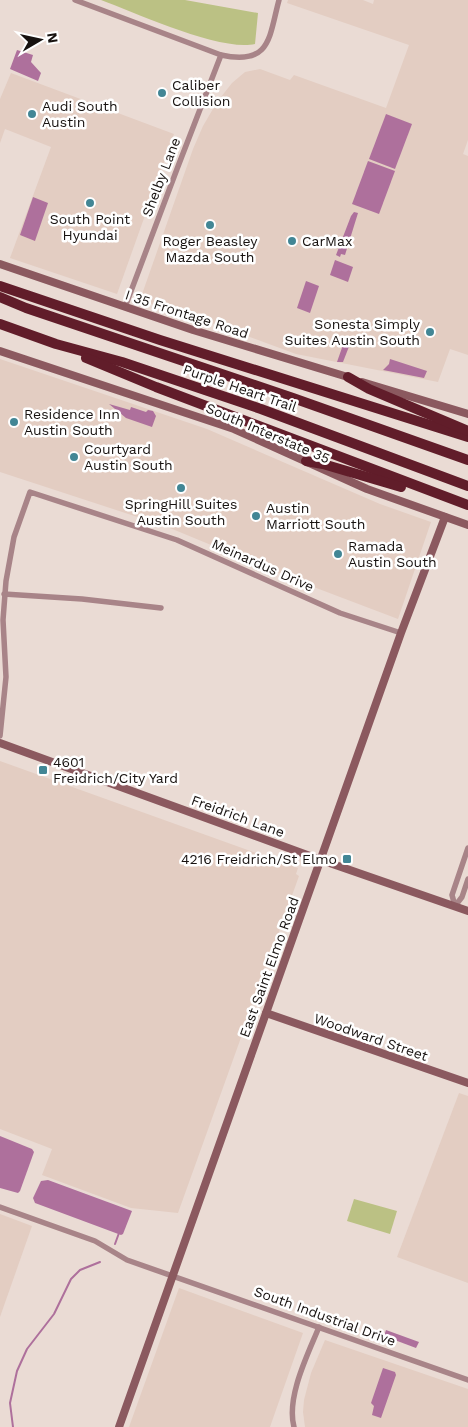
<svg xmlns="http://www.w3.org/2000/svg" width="468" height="1427" viewBox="0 0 468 1427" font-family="'Work Sans',sans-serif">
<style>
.built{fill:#e3cdc2}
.green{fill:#bbc184}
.water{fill:#ae709c}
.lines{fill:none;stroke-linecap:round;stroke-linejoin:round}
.stream{stroke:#ae709c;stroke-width:2}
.street{stroke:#a88488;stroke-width:5.5}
.secondary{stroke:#8b595f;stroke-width:8}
.highway{stroke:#611d2a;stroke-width:10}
.poi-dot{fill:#428695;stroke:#fff;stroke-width:2}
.labels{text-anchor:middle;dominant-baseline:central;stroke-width:5;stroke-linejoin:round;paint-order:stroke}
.poi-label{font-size:14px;fill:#171210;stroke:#fff;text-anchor:start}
.street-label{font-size:14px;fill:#171210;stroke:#fff}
</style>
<rect width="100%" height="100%" fill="#eadbd4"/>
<g class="built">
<polygon points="288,0 363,0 373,4 374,0 468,0 468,140 463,154 468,156 468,355 450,349 438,382 296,354 217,325 140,300 193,149 203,126 217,102 232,83 245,72 260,69 290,80 294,75 386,108 409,45 287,3"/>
<polygon points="11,73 174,134 117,294 10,258 51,147 5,129 0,143 0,99"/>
<polygon points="0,359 207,429 380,504 431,522 398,619 311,586 165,526 0,472"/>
<polygon points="0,761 298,868 296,874 299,876 178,1213 131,1208 42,1175 52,1149 0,1129"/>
<polygon points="459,1093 468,1096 468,1283 397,1257"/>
<polygon points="0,1214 32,1226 0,1317"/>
<polygon points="179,1288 303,1333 270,1427 129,1427"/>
<polygon points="325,1340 468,1389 468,1427 305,1427 303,1412 304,1400 311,1373"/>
</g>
<g class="green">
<path d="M 101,0 L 185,0 L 258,13 L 255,44 C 221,52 136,13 101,0 Z"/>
<polygon points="354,1199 397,1211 390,1234 347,1221"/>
</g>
<g class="water">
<polygon points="17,50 33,55 31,62 41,73 38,81 10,69"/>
<polygon points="386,114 412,124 395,169 369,159"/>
<polygon points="368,161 395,171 379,214 352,204"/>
<polygon points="33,197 48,203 35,241 20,235"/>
<polygon points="354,212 358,213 345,255 341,254 340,257 336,255 351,216"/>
<polygon points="335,260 353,267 348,282 330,275"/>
<polygon points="306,281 319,286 310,313 297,308"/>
<polygon points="344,342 350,344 343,362 337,362"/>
<polygon points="390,359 427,371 424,378 383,370 389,364"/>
<polygon points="109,404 130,410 131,407 146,412 148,410 153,411 156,416 152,427 126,418"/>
<polygon points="0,1136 32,1149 34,1152 20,1191 18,1193 0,1188"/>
<polygon points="48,1180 132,1211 123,1234 121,1235 35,1203 33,1198 41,1181"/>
<polygon points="386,1330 419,1342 416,1348 384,1336"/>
<polygon points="383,1368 395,1372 396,1375 381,1418 372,1415 374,1406 371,1403"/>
</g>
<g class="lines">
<g class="stream">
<polyline points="115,1244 119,1233"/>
<polyline points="13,1427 10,1403 17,1371 27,1349 54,1314 71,1279 80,1270 100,1262"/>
</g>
<g class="street">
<path d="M 75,0 L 221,55 C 271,66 269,37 279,0"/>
<polyline points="125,307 177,169 221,55"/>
<polyline points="4,594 82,599 161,608"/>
<polyline points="0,736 6,677 3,620 6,581 14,537 30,492 177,540 340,613 401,633"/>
<polyline points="455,906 452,895 468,848"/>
<polyline points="455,906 462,897 468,879"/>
<polyline points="0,1207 95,1241 127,1260 468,1380"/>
<path d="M 294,1427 C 286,1397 308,1354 319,1327"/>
</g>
<g class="secondary">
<polyline points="0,264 193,330 351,378"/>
<polyline points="0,351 234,429 367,489 468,525"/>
<polyline points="362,382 468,414"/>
<polyline points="0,743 321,860 468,911"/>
<polyline points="266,1013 468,1083"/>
<polyline points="119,1427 401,633 445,517"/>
</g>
<g class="highway">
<polyline points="0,286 160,340 468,437"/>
<polyline points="0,297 26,308 293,398 468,460"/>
<polyline points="0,324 56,344 122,362 261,409 468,486"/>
<polyline points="86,358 156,387 468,505"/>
<polyline points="348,377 369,389 468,431"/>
<polyline points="306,461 323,464 401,487"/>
</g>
</g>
<g class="poi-dot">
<circle cx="162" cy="93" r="5"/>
<circle cx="32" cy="114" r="5"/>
<circle cx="90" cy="203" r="5"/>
<circle cx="210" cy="225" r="5"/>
<circle cx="292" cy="241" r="5"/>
<circle cx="430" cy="332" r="5"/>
<circle cx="14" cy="422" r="5"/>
<circle cx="74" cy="457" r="5"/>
<circle cx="181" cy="488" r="5"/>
<circle cx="256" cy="516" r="5"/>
<circle cx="338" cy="554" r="5"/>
<rect x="38" y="765" width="10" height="10" rx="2.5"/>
<rect x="342" y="854" width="10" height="10" rx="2.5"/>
</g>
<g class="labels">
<g class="poi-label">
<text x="172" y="85">Caliber<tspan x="172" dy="16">Collision</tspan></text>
<text x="42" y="106">Audi South<tspan x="42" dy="16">Austin</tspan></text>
<text x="90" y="219" text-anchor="middle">South Point<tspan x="90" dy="16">Hyundai</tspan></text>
<text x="210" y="241" text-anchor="middle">Roger Beasley<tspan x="210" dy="16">Mazda South</tspan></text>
<text x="302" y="241">CarMax</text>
<text x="420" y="324" text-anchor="end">Sonesta Simply<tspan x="420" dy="16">Suites Austin South</tspan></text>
<text x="24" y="414">Residence Inn<tspan x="24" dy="16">Austin South</tspan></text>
<text x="84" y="449">Courtyard<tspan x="84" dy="16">Austin South</tspan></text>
<text x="181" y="504" text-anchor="middle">SpringHill Suites<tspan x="181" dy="16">Austin South</tspan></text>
<text x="266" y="508">Austin<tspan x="266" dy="16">Marriott South</tspan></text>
<text x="348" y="546">Ramada<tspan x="348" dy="16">Austin South</tspan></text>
<text x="53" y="762">4601<tspan x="53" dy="16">Freidrich/City Yard</tspan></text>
<text x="337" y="859" text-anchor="end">4216 Freidrich/St Elmo</text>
</g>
<g class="street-label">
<text transform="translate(161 177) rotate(-69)">Shelby Lane</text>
<text transform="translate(187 314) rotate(18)">I 35 Frontage Road</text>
<text transform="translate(240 388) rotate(19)">Purple Heart Trail</text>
<text transform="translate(268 433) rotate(23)">South Interstate 35</text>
<text transform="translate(263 565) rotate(24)">Meinardus Drive</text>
<text transform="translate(238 816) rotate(20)">Freidrich Lane</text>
<text transform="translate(269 967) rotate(-70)">East Saint Elmo Road</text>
<text transform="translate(371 1037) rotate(19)">Woodward Street</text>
<text transform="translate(325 1316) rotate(20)">South Industrial Drive</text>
</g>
</g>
<g transform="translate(40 40) rotate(81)" stroke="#ffffff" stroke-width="4" paint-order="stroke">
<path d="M0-4L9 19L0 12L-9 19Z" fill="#171210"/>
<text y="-8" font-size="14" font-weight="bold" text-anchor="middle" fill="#171210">N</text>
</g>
</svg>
